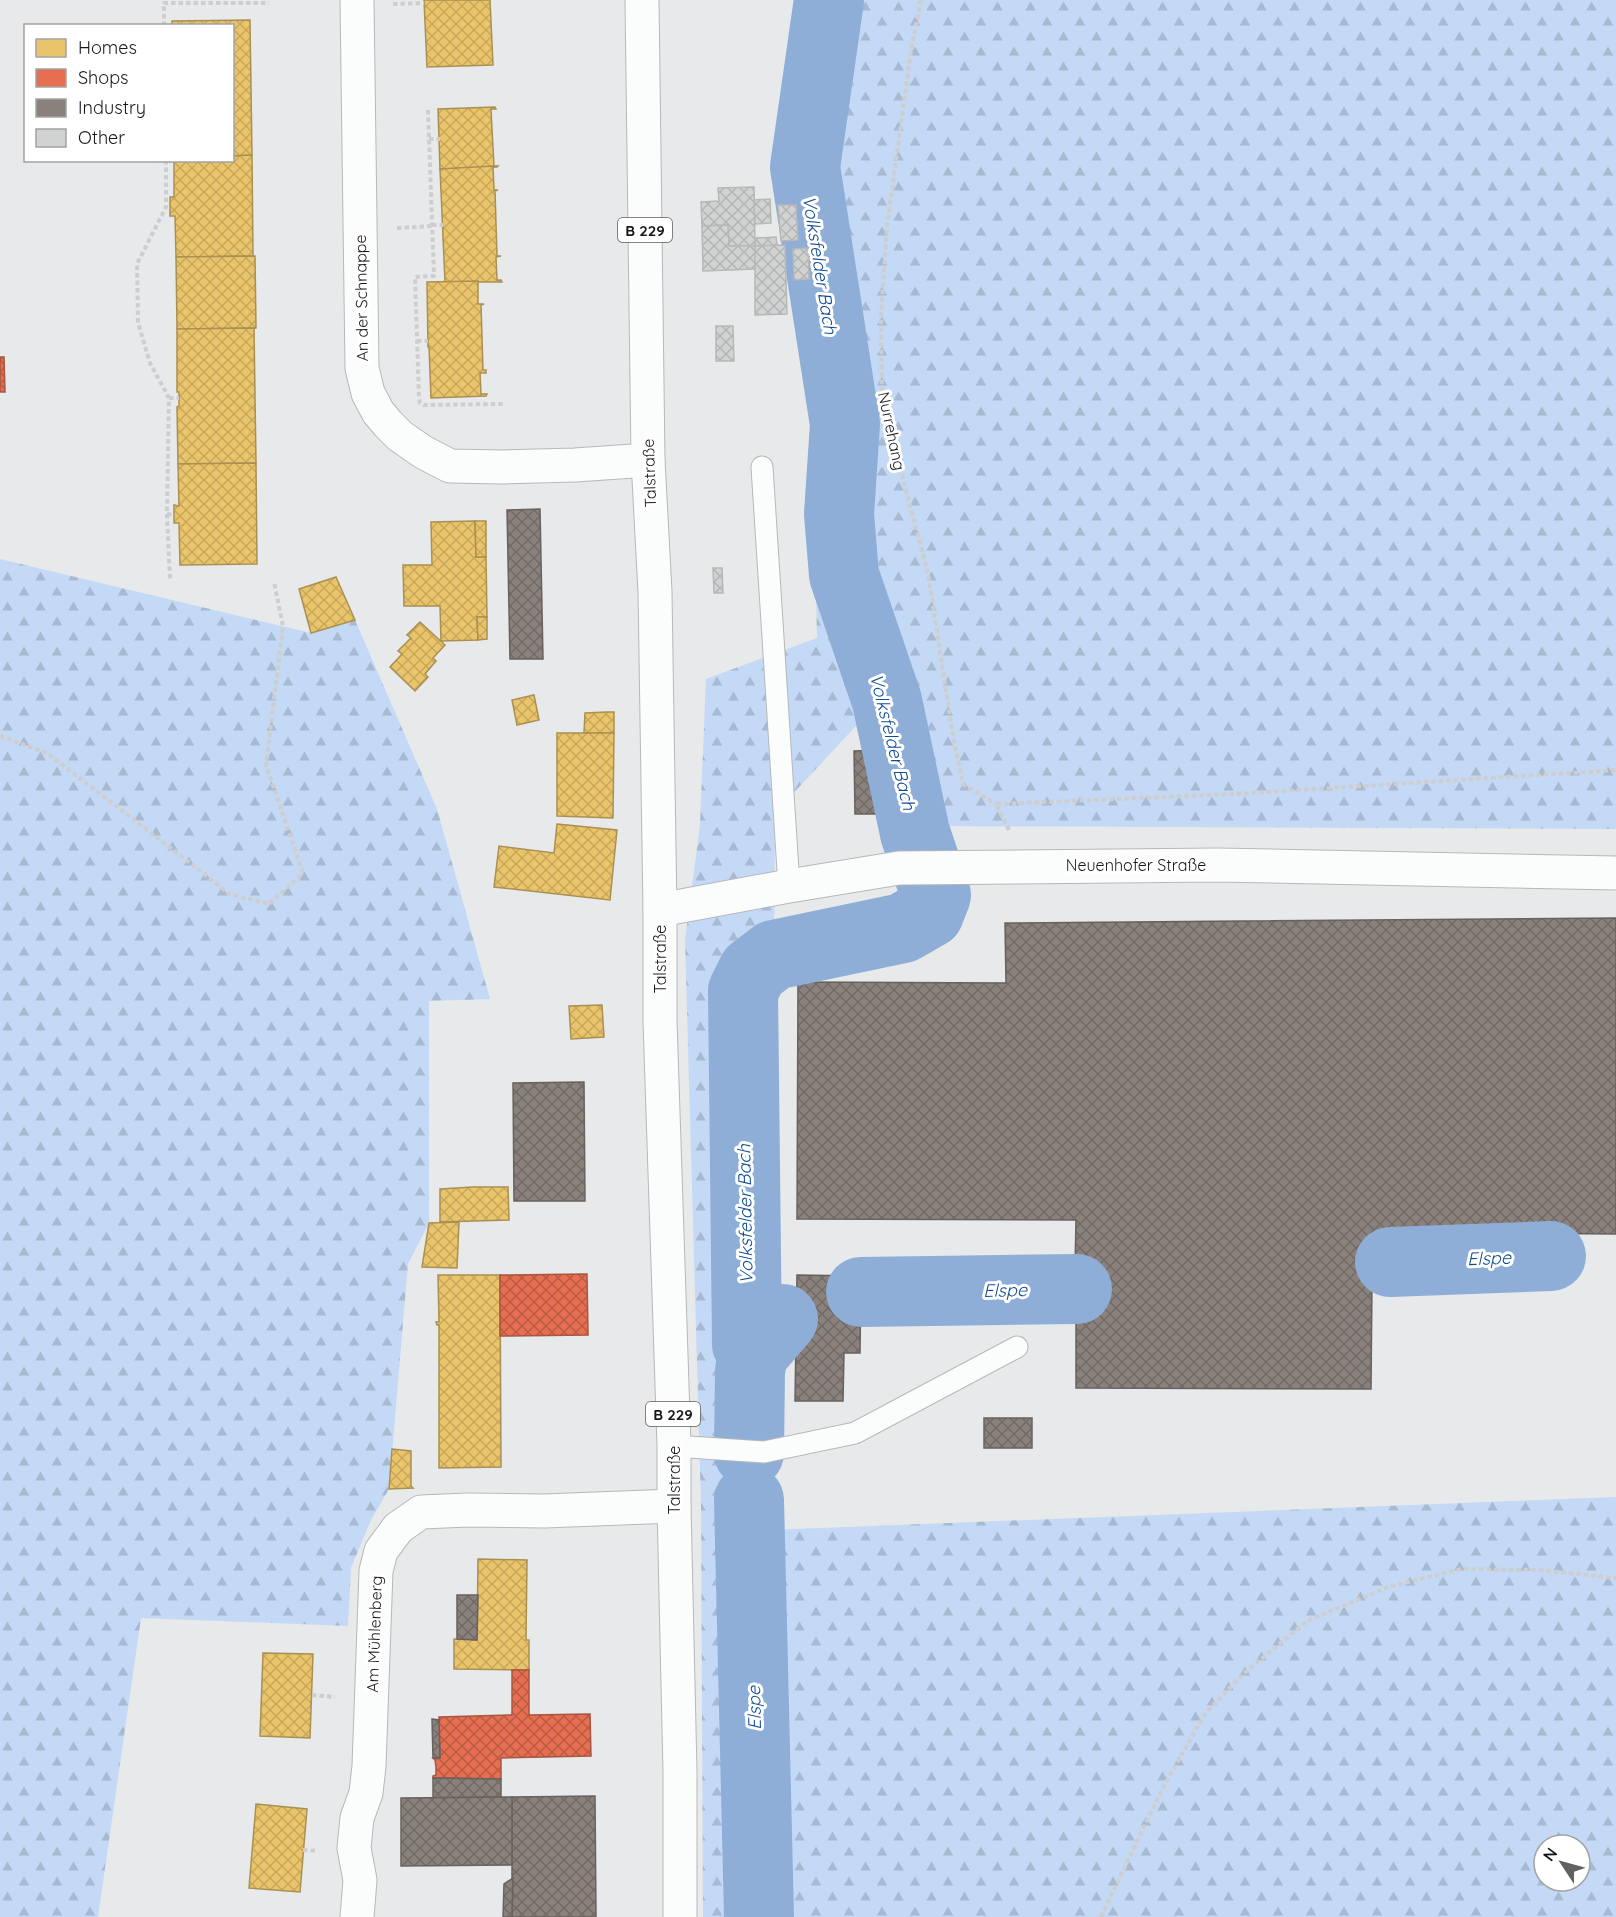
<svg xmlns="http://www.w3.org/2000/svg" width="1616" height="1917" viewBox="0 0 1616 1917" font-family="Quicksand,sans-serif">
<style>
.forest{fill:url(#forest-firs);fill-rule:evenodd}
.homes{fill:url(#homes-cross-hatch);stroke:#aa9052;stroke-width:1.5}
.shops{fill:url(#shops-cross-hatch);stroke:#a95540;stroke-width:1.5}
.industry{fill:url(#industry-cross-hatch);stroke:#68625e;stroke-width:1.5}
.lines{fill:none;stroke-linecap:round;stroke-linejoin:round}
.river{stroke:#8eaed7;stroke-width:70}
.building{fill:url(#building-cross-hatch);stroke:#b7b8b8;stroke-width:1.5}
.lane-casing{stroke:#b7b8ba;stroke-width:23}
.street-casing{stroke:#b7b8ba;stroke-width:35}
.primary-casing{stroke:#b7b8ba;stroke-width:35}
.path{stroke:#cecece;stroke-width:4;stroke-dasharray:4.5 3;stroke-linecap:butt}
.lane{stroke:#fbfcfc;stroke-width:21}
.street{stroke:#fbfcfc;stroke-width:33}
.primary{stroke:#fbfcfc;stroke-width:33}
.labels{text-anchor:middle;dominant-baseline:central;stroke-width:6;stroke-linejoin:round;paint-order:stroke}
.shield{fill:#fff;stroke:#5d5d5e;stroke-width:1.5}
.shield-label{font-size:15px;font-weight:bold;fill:#171819}
.street-label{font-size:16px;fill:#171819;stroke:#fff}
.water-label{font-size:18px;font-style:italic;fill:#114c93;stroke:#fff}
</style>
<defs>
<pattern id="forest-firs" width="22" height="20" patternUnits="userSpaceOnUse" patternTransform="scale(1.5)"><rect width="22" height="20" fill="#c4d9f5"/><path d="M5 1l3.5 6h-7zM16 11l3.5 6h-7z" fill="#a8bad1"/></pattern>
<pattern id="homes-cross-hatch" width="8" height="8" patternUnits="userSpaceOnUse" patternTransform="scale(1.5)"><rect width="8" height="8" fill="#e9c46a"/><path d="M0 0l8 8M0 8l8-8" fill="none" stroke="#c7a85b"/></pattern>
<pattern id="shops-cross-hatch" width="8" height="8" patternUnits="userSpaceOnUse" patternTransform="scale(1.5)"><rect width="8" height="8" fill="#e76f51"/><path d="M0 0l8 8M0 8l8-8" fill="none" stroke="#ba5a42"/></pattern>
<pattern id="industry-cross-hatch" width="8" height="8" patternUnits="userSpaceOnUse" patternTransform="scale(1.5)"><rect width="8" height="8" fill="#8a817c"/><path d="M0 0l8 8M0 8l8-8" fill="none" stroke="#706965"/></pattern>
<pattern id="building-cross-hatch" width="8" height="8" patternUnits="userSpaceOnUse" patternTransform="scale(1.5)"><rect width="8" height="8" fill="#d1d2d2"/><path d="M0 0l8 8M0 8l8-8" fill="none" stroke="#b3b4b4"/></pattern>
</defs>
<rect width="100%" height="100%" fill="#e7e9eb"/>
<g class="forest">
<path d="M 839,0 L 1616,0 L 1616,829 L 931,826 L 906,721 L 855,727 L 775,813 L 770,1530 L 1616,1497 L 1616,1917 L 703,1917 L 701,1505 L 685,940 L 700,825 L 706,679 L 817,638 L 816,589 L 809,529 L 815,456 L 830,411 L 824,339 L 815,165 ZM 1544,1845 L 1580,1845 L 1580,1881 L 1544,1881 Z"/>
<polygon points="0,559 311,633 355,620 437,809 490,999 429,1001 429,1223 408,1264 389,1489 371,1520 351,1568 348,1626 141,1618 98,1917 0,1917"/>
</g>
<g class="homes">
<polygon points="424,0 490,0 493,65 427,67"/>
<polygon points="250,20 252,155 232,156 232,26 172,26 172,21"/>
<polygon points="495,107 496,109 491,109 492,129 494,166 498,166 497,167 440,169 438,109"/>
<polygon points="252,155 253,256 176,257 175,216 170,216 170,197 174,197 174,160 232,160 232,156"/>
<polygon points="493,166 494,190 498,190 495,191 497,256 501,256 496,257 497,280 501,280 502,282 445,282 440,169"/>
<polygon points="255,256 256,328 177,329 176,257"/>
<polygon points="478,281 478,304 484,304 481,305 483,370 486,370 486,373 480,373 481,394 487,394 486,396 431,398 429,347 428,347 427,282"/>
<polygon points="254,328 256,463 178,464 177,407 179,406 179,392 177,392 177,329"/>
<polygon points="256,463 257,564 180,565 179,523 174,523 174,505 179,506 178,464"/>
<polygon points="475,521 476,557 486,557 487,617 477,617 478,640 441,641 440,606 404,606 403,565 432,565 431,522"/>
<polygon points="475,521 486,521 486,557 476,557"/>
<polygon points="336,577 355,620 311,633 299,589"/>
<polygon points="477,617 487,617 487,639 478,640"/>
<polygon points="420,622 445,645 433,658 436,661 425,674 428,677 415,691 390,667 402,654 398,651 411,638 407,635"/>
<polygon points="534,695 539,720 517,725 512,700"/>
<polygon points="607,712 614,712 614,733 584,733 585,713"/>
<polygon points="557,733 614,733 613,818 557,816"/>
<polygon points="557,824 617,830 610,900 494,887 499,846 554,853"/>
<polygon points="602,1005 604,1037 571,1039 569,1006"/>
<polygon points="473,1187 508,1187 509,1220 440,1222 440,1189"/>
<polygon points="459,1222 457,1268 422,1267 429,1223"/>
<polygon points="438,1275 500,1275 501,1467 439,1468 439,1325 437,1325 436,1322 439,1322"/>
<polygon points="392,1449 411,1451 411,1486 413,1488 389,1489"/>
<polygon points="478,1559 527,1560 526,1640 529,1640 529,1670 454,1669 454,1639 477,1640"/>
<polygon points="263,1653 313,1654 310,1738 260,1736"/>
<polygon points="256,1804 307,1809 300,1892 249,1888"/>
</g>
<g class="shops">
<polygon points="0,357 4,357 5,392 0,392"/>
<polygon points="587,1274 588,1335 500,1336 500,1275"/>
<polygon points="512,1670 529,1670 529,1715 590,1714 591,1756 501,1758 501,1779 433,1778 433,1776 436,1775 436,1767 435,1760 433,1758 440,1758 439,1717 512,1715"/>
</g>
<g class="industry">
<polygon points="540,509 543,659 510,659 507,510"/>
<polygon points="885,750 886,794 895,794 895,814 855,814 854,751"/>
<polygon points="1616,918 1616,1234 1376,1232 1373,1233 1373,1266 1375,1267 1375,1281 1372,1280 1371,1389 1076,1388 1076,1310 1074,1310 1077,1289 1075,1269 1076,1220 797,1219 798,982 1006,983 1005,923"/>
<polygon points="584,1082 585,1201 514,1201 513,1083"/>
<polygon points="797,1275 861,1276 860,1353 844,1353 843,1401 795,1401"/>
<rect x="984" y="1418" width="48" height="30"/>
<polygon points="457,1595 478,1595 477,1640 457,1639"/>
<polygon points="432,1719 439,1720 440,1758 433,1758"/>
<polygon points="433,1778 501,1779 501,1797 433,1798"/>
<polygon points="595,1796 596,1917 512,1917 512,1797"/>
<polygon points="512,1797 512,1865 401,1866 401,1798"/>
<polygon points="513,1878 512,1917 503,1917 504,1884"/>
</g>
<g class="lines">
<g class="river">
<polyline points="1390,1262 1551,1256"/>
<polyline points="861,1292 1077,1289"/>
<polyline points="753,1354 747,1344 743,991 753,971 774,955 903,928 929,913 936,895 915,833 887,701 844,575 839,514 845,424 805,167 829,0"/>
<polyline points="749,1453 750,1371 753,1354 783,1319"/>
<polyline points="749,1500 759,1917"/>
</g>
</g>
<g class="building">
<polygon points="754,187 755,246 729,246 728,225 702,226 701,202 719,201 718,188"/>
<polygon points="770,199 771,223 755,224 754,200"/>
<polygon points="778,205 796,205 798,240 781,241"/>
<polygon points="728,225 729,246 755,246 756,269 703,271 702,226"/>
<polygon points="776,237 777,245 755,246 756,238"/>
<polygon points="785,245 787,314 755,315 755,246"/>
<polygon points="808,248 809,279 794,280 793,249"/>
<polygon points="716,326 733,326 734,361 716,361"/>
<polygon points="713,568 722,568 723,593 714,593"/>
</g>
<g class="lines">
<defs>
<g id="lane">
<polyline points="762,467 789,886"/>
<polyline points="674,1446 764,1452 855,1433 1017,1347"/>
</g>
<g id="street">
<polyline points="357,0 362,368 368,393 378,412 388,424 400,436 423,452 450,466 503,467 575,465 648,460"/>
<polyline points="660,910 789,886 899,868 1217,865 1616,873"/>
<polyline points="357,1917 360,1880 354,1848 357,1818 366,1793 369,1766 376,1571 381,1551 398,1528 421,1512 468,1510 544,1511 674,1506"/>
</g>
<polyline id="primary" points="642,0 648,460 655,592 660,910 660,1021 674,1446 674,1506 680,1772 680,1917"/>
</defs>
<use href="#lane" class="lane-casing"/>
<use href="#street" class="street-casing"/>
<use href="#primary" class="primary-casing"/>
<g class="path">
<polyline points="921,0 912,44 887,226 881,315 882,400 928,573 953,736 963,784 996,804"/>
<polyline points="393,4 424,3"/>
<polyline points="164,26 164,3 269,3"/>
<polyline points="428,110 434,276 415,277 419,398 420,403 424,405 503,404"/>
<polyline points="429,139 440,139"/>
<polyline points="166,160 166,207 137,264 138,323 150,363 169,398 167,514 170,579"/>
<polyline points="432,225 443,225"/>
<polyline points="397,228 432,226"/>
<polyline points="417,341 428,341"/>
<polyline points="169,398 179,398"/>
<polyline points="167,514 174,515"/>
<polyline points="0,736 47,753 194,866 229,894 269,904 303,873 266,765 283,626 274,582"/>
<polyline points="1009,830 996,804 1235,794 1616,770"/>
<polyline points="312,1695 335,1697"/>
<polyline points="303,1850 318,1851"/>
<polyline points="1101,1917 1162,1789 1205,1714 1242,1675 1307,1621 1388,1587 1461,1569 1540,1570 1616,1578"/>
</g>
<use href="#lane" class="lane"/>
<use href="#street" class="street"/>
<use href="#primary" class="primary"/>
</g>
<g class="labels">
<g class="shield">
<rect x="618" y="218" width="54" height="24" rx="4.5"/>
<rect x="646" y="1402" width="54" height="24" rx="4.5"/>
</g>
<g class="shield-label">
<text x="645" y="230">B 229</text>
<text x="673" y="1414">B 229</text>
</g>
<g class="street-label">
<text transform="translate(361 298) rotate(-91)">An der Schnappe</text>
<text transform="translate(892 431) rotate(78)">Nurrehang</text>
<text transform="translate(649 473) rotate(-92)">Talstraße</text>
<text x="1136" y="865">Neuenhofer Straße</text>
<text transform="translate(660 959) rotate(-90)">Talstraße</text>
<text transform="translate(674 1480) rotate(-90)">Talstraße</text>
<text transform="translate(374 1634) rotate(-88)">Am Mühlenberg</text>
</g>
<g class="water-label">
<text transform="translate(820 265) rotate(81)">Volksfelder Bach</text>
<text transform="translate(893 742) rotate(76)">Volksfelder Bach</text>
<text transform="translate(745 1214) rotate(-91)">Volksfelder Bach</text>
<text transform="translate(1489 1258) rotate(-2)">Elspe</text>
<text transform="translate(1005 1290) rotate(-1)">Elspe</text>
<text transform="translate(754 1708) rotate(-91)">Elspe</text>
</g>
</g>
<rect x="24" y="24" width="210" height="138" fill="#ffffff" stroke="#a2a3a3" stroke-width="1.5"/>
<rect x="36" y="39" width="30" height="18" fill="#e9c46a" stroke="#a2a3a3" stroke-width="1.5"/>
<text x="78" y="54" font-size="18" fill="#171819">Homes</text>
<rect x="36" y="69" width="30" height="18" fill="#e76f51" stroke="#a2a3a3" stroke-width="1.5"/>
<text x="78" y="84" font-size="18" fill="#171819">Shops</text>
<rect x="36" y="99" width="30" height="18" fill="#8a817c" stroke="#a2a3a3" stroke-width="1.5"/>
<text x="78" y="114" font-size="18" fill="#171819">Industry</text>
<rect x="36" y="129" width="30" height="18" fill="#d1d2d2" stroke="#a2a3a3" stroke-width="1.5"/>
<text x="78" y="144" font-size="18" fill="#171819">Other</text>
<g transform="translate(1562 1863) rotate(306)"><circle r="28" fill="#ffffff" stroke="#a2a3a3" stroke-width="1.5"/>
<path d="M0-4.5L10 22L0 15L-10 22Z" fill="#606162"/>
<text y="-9" font-size="16" font-weight="bold" text-anchor="middle" fill="#171819">N</text>
</g>
</svg>
